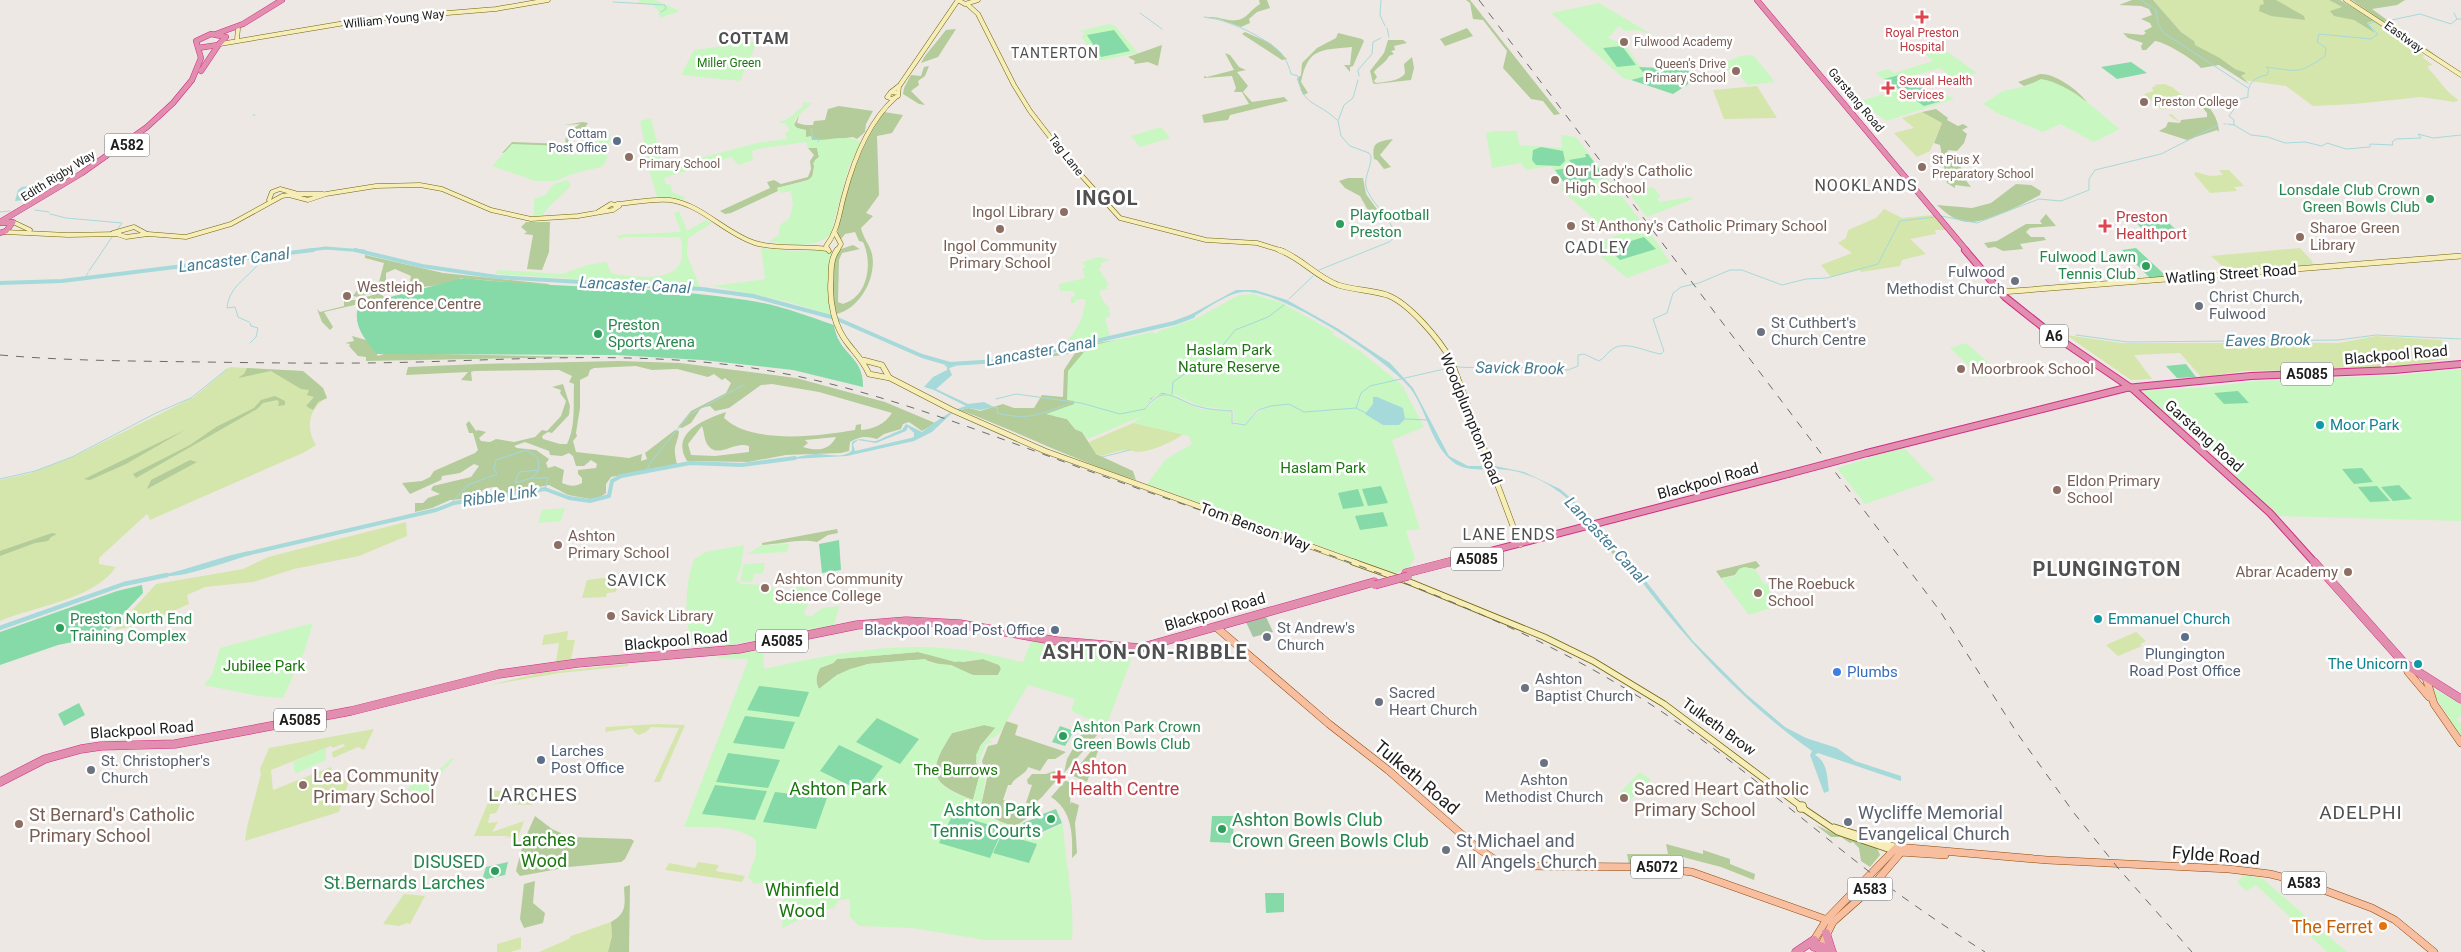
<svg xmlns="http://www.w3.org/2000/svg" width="2461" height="952" viewBox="0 0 2461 952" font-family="Roboto,sans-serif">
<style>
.grass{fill:#d4e6ab}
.forest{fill:#b3cc9a;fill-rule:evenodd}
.cemetery{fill:#a7c6a6}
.park{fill:#c8f7c2;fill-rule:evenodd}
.pitch{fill:#85daa8}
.water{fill:#a6d9da;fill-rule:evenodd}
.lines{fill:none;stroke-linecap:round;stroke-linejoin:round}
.stream{stroke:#a6d9da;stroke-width:1}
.canal-far2{stroke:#a6d9da;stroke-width:3}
.canal-far1{stroke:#a6d9da;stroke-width:4}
.canal{stroke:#a6d9da;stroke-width:4.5}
.secondary-far2-casing{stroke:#6f6509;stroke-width:5}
.secondary-far1-casing{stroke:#6f6509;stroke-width:6}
.secondary-casing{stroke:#6f6509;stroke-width:7}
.primary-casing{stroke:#904707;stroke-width:8}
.highway-far2-casing{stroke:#d12c86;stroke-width:6}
.highway-far1-casing{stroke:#d12c86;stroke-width:8}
.highway-casing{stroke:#d12c86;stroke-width:9}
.secondary-far2{stroke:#f6edb9;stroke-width:4}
.secondary-far1{stroke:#f6edb9;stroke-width:5}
.secondary{stroke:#f6edb9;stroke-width:5.5}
.primary{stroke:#f7bf9f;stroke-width:7}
.highway-far2{stroke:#e28eaf;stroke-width:5}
.highway-far1{stroke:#e28eaf;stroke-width:6}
.highway{stroke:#e28eaf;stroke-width:8}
.rail{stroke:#6b6b6b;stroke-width:1;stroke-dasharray:8 8;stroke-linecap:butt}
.highway-bridge-far1-casing{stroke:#d12c86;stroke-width:8;stroke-linecap:butt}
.highway-bridge-casing{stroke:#d12c86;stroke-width:9;stroke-linecap:butt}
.highway-bridge-far1{stroke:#e28eaf;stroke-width:6}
.highway-bridge{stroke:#e28eaf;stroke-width:8}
.health-dot{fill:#e0444e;stroke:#fff;stroke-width:2}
.education-dot{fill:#8d6e63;stroke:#fff;stroke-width:2}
.service-dot{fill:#5c6f8a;stroke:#fff;stroke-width:2}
.leisure-dot{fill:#2e9e5b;stroke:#fff;stroke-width:2}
.worship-dot{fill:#6b7280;stroke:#fff;stroke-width:2}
.culture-dot{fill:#0f9aa8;stroke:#fff;stroke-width:2}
.shop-dot{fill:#3f7fe0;stroke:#fff;stroke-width:2}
.food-dot{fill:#e8710a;stroke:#fff;stroke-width:2}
.labels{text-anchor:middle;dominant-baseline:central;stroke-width:5;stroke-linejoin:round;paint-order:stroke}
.far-street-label{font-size:12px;fill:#1d1d1d;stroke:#fff}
.far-health-label{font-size:12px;fill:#be3a42;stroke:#fff}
.far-education-label{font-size:12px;fill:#785e54;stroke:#fff;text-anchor:start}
.far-park-label{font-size:12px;fill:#1c7610;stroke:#fff}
.far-service-label{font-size:12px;fill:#4e5e75;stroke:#fff;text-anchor:end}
.far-neighbourhood-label{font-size:14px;letter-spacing:1px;fill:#505050;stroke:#fff}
.shield{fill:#fff;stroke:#616161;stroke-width:1}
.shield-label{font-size:14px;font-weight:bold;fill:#1d1d1d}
.education-label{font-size:15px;fill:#785e54;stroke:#fff;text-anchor:start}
.leisure-label{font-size:15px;fill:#27864d;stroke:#fff;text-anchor:start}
.health-label{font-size:15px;fill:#be3a42;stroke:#fff;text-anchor:start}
.worship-label{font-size:15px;fill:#5b616d;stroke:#fff;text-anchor:start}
.street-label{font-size:15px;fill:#1d1d1d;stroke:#fff}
.park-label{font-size:15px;fill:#1c7610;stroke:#fff}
.culture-label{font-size:15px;fill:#0d838f;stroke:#fff;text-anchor:start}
.service-label{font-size:15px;fill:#4e5e75;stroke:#fff;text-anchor:end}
.shop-label{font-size:15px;fill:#366cbe;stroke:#fff;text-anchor:start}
.far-district-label{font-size:16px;font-weight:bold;letter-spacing:1px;fill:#505050;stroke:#fff}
.neighbourhood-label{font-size:16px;letter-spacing:1px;fill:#505050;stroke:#fff}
.water-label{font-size:16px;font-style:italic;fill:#457b91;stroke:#fff}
.near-health-label{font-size:18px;fill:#be3a42;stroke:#fff;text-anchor:start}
.near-education-label{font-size:18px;fill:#785e54;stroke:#fff;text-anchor:start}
.near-street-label{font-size:18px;fill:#1d1d1d;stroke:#fff}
.near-park-label{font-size:18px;fill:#1c7610;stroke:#fff}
.near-leisure-label{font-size:18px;fill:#27864d;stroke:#fff;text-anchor:end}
.near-worship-label{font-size:18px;fill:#5b616d;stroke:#fff;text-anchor:start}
.near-food-label{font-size:18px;fill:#c56008;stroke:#fff;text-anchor:end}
.near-neighbourhood-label{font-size:19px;letter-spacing:1px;fill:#505050;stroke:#fff}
.district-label{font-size:20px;font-weight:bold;letter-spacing:1px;fill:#505050;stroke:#fff}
</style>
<rect width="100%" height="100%" fill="#eee8e4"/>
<g class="grass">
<path d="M 2153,0 L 2329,0 L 2342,7 L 2333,15 L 2354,20 L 2374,32 L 2367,23 L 2373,21 L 2382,27 L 2390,29 L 2425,56 L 2422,57 L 2433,65 L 2428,66 L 2428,68 C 2439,79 2446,93 2459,100 L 2454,102 L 2421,97 L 2355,104 L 2313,106 L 2286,86 L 2242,80 L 2241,76 L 2245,73 L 2235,69 L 2220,58 L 2194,45 L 2194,41 L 2181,32 Z"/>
<polygon points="2164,84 2172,87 2182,95 2156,99 2181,123 2168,115 2172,114 2166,109 2161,109 2144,94 2154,91 2151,88 2156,86 2153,85"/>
<polygon points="1757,86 1777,118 1724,119 1713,90"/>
<polygon points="1922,112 1942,123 1930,151 1917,157 1894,133 1914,128 1902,118"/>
<polygon points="2219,170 2229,170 2244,186 2234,187 2237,191 2210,193 2194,174 2196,172 2210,176 2223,175"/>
<polygon points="1884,209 1902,218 1933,215 1946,230 1935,230 1936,234 1910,239 1926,254 1902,260 1900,266 1861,272 1860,270 1831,277 1821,265 1852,253 1838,243 1846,238 1848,230 1876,218"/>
<polygon points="2300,248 2312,261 2313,265 2235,271 2221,265 2211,256"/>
<polygon points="2066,335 2122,343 2339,343 2376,336 2441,340 2447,349 2447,359 2391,368 2246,371 2201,377 2180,353 2134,355 2152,379 2131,380"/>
<path d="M 230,367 L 303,371 L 323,388 L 327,398 C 309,407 305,428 316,445 L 305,452 L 150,520 L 147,514 L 99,558 L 99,564 L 116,567 C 93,600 35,606 0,621 L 0,480 L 31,473 L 73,457 L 194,397 Z"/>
<path d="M 1133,423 L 1183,434 C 1176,441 1149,452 1138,452 C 1135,452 1130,450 1128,450 C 1119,450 1109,454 1101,456 L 1093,452 L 1089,442 Z"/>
<polygon points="406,522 407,536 359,556 294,569 253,582 205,587 187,595 189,604 144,624 114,630 156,584 243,569 268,557"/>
<polygon points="619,576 616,592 607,593 606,597 582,598 587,580"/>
<polygon points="568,631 567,640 575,640 571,659 556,662 559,643 542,645 544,635"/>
<polygon points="2136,632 2146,641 2140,644 2142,646 2118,656 2106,645"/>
<polygon points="629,664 628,666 560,673 489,685 539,673"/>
<polygon points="658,724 685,725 660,782 654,782 679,728 651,727 646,732 639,735 634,732 632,728 605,732 606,727"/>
<path d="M 374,729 L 364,750 L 358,747 L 333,758 L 332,752 L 345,746 L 343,744 L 332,748 L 331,746 L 271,770 L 273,790 L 331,767 C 333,779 337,780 349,781 L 339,812 L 245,841 L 247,827 L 261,774 L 260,769 L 269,748 Z"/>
<polygon points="536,789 537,790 532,805 511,804 515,790"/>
<polygon points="511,790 506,792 496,813 490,814 488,823 498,822 492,832 524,821 514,848 512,846 515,837 501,838 512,836 474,836 493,791"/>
<polygon points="698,862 719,865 716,871 745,876 742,882 665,870 669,863 695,868"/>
<polygon points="404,894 425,896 410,924 407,923 399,926 383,924"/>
<polygon points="611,922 612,936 608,952 539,952 569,939 571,936"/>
<polygon points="521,937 521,949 510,952 497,952 497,944"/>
</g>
<g class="forest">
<path d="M 1259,0 L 1267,0 L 1270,8 L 1257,12 L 1249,19 L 1250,23 L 1241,27 L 1219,19 L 1205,18 C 1217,14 1228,24 1241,19 C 1247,17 1253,8 1260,4 Z"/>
<polygon points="1466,0 1470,0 1560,114 1554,115 1543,101 1531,99 1503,68 1507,51 1483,20 1473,19 1470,3"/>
<path d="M 2132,0 L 2153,0 L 2181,32 L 2194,41 L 2195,45 L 2220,58 L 2235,69 L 2246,73 L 2241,76 L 2249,84 L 2219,65 L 2201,68 C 2193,59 2167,43 2155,41 L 2146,50 L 2142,50 L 2141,46 L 2143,43 L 2128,38 L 2123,33 L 2143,35 L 2146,33 L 2144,31 L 2152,27 L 2150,23 L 2141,19 L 2152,15 L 2149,9 L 2141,6 L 2119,5 Z"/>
<polygon points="2263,0 2276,0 2304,16 2305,20 2271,16 2259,11 2260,5 2264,4"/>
<polygon points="2329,0 2340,0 2390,29 2382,27 2373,21 2367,23 2375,33 2354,20 2334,16 2330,11 2342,7"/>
<polygon points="2352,0 2405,0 2397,5 2372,9 2445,62 2440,61"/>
<polygon points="1467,28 1473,36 1445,46 1440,39"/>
<polygon points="956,29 938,57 921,63 925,56 946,30"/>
<polygon points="1245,32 1270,43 1287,59 1282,60 1242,34"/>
<path d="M 1338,33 L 1362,39 L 1364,41 L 1353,66 L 1350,67 L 1350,72 L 1344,65 L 1350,65 L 1352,47 C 1320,50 1308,48 1301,82 L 1308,93 L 1303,95 L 1297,79 L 1301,75 L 1302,63 L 1317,48 L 1336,38 Z"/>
<path d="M 1388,40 L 1403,40 L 1407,43 L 1394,46 L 1395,50 L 1391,51 L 1394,54 L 1389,56 C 1385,64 1378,66 1374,72 L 1377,77 L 1374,81 L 1376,83 C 1384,82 1401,81 1405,73 L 1404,64 L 1412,57 L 1414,68 L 1411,80 L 1375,84 L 1373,83 L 1370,71 L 1384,53 Z"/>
<polygon points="1162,45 1158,66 1148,62 1134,64 1135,61 1128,57"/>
<polygon points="1225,53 1230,55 1239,67 1246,70 1237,72 1248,86 1243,92 1252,102 1284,97 1288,101 1230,115 1228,120 1204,123 1202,115 1249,104 1242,92 1234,92 1236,88 1232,76 1204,78 1204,76 1207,77 1234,70"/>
<polygon points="929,66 925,76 918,81 919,85 911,91 925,105 919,104 903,94 904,88 911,75 921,76 924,67"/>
<path d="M 2040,74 C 2055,73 2078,90 2087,102 L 2046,80 L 2041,80 L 2024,86 L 2018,82 Z"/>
<path d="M 2196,100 C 2209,101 2219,120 2219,132 L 2217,130 L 2187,140 L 2159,131 L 2166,127 L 2168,122 L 2180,123 L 2181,120 L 2207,117 L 2207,113 Z"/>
<polygon points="839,106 873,111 866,124 865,132 857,139 853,137 823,141 812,140 806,137 805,130 797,128 794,125 799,115 797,123 805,125 813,125 814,121 825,120 828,109"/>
<polygon points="1936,109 1948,118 1947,120 1958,126 1963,124 1968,127 1962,130 1967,134 1964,143 1957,151 1948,150 1947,153 1948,156 1961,156 1962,158 1959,162 1964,178 1971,187 1955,185 1955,188 1947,183 1940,145 1934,143 1942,123 1922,112"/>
<path d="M 884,112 L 903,115 L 892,133 L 877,136 L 879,195 L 866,213 L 873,216 L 861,228 C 863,238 870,245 872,254 C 877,277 860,309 836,314 C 831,295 829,267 838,250 L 853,245 L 860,249 L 842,253 L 839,260 L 838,302 L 843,304 C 868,297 873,263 863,242 L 859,241 L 855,232 L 845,234 L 841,239 L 837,236 C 844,192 859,149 884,112 Z"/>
<polygon points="583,122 588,123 583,130 569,134 567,155 564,155 564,146 542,146 502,153 512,142 565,144 567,129 571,130 580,124 564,125"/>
<path d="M 1393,139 L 1380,155 L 1391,167 L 1384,169 L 1377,160 L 1374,159 C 1372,143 1375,142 1393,139 Z"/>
<polygon points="813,147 817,148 819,157 815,160 812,179 777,188 778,191 731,213 725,214 720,211 770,188 767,182 774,180 781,184 808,177 811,169 810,161 814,155 808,148"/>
<polygon points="1348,178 1363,178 1366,194 1379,212 1369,212 1360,196 1345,188 1339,181"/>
<path d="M 2016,184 L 2031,185 L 2041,191 L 2040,195 C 2025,203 1984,224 1967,222 C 1955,221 1946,213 1937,205 L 1972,208 L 1991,203 Z"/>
<polygon points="2046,214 2056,226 2030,228 2026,232 2031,237 2044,237 2046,240 2020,244 2023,249 2003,251 1995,247 1988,248 1984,243 1997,241 2026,224 2042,224 2040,221"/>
<polygon points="526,222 550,222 549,252 542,270 527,269 533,235 524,234 527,232 521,227"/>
<path d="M 365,255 L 443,273 L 549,284 L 548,292 L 505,282 L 461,278 L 456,283 C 445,283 416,290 409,286 L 411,276 L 395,269 L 386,273 L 386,283 L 378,286 L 384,263 L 365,258 Z"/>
<path d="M 365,285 L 365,287 L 370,286 L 368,292 L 377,290 L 385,298 L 324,312 L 333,327 L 330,330 L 322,322 L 317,309 L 320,312 L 344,306 L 344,300 L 356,300 L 376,294 C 370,291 362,299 353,296 L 360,286 Z"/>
<polygon points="352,336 366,340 378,356 387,353 581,357 366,361 366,357 358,356 349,346 350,344 345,343 354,341"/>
<path d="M 1117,340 L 1097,378 L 1174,395 C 1155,392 1153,396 1143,410 L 1054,416 L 1067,419 L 1075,429 L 1082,432 L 1096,454 L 1133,471 L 1136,480 C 1075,461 1019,432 960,410 L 969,408 L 980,411 L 1003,404 L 1014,408 L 1034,408 L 1042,395 L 1063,397 L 1064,370 L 1075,353 L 1035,359 L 1089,344 Z"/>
<path d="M 619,361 L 680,363 L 796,378 L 885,402 L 935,423 L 922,431 L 909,422 L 903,424 L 901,429 L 884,434 L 877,439 C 866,436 860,436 850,442 L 849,451 L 841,453 L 786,455 L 748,462 L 687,461 C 670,433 703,420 726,412 L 724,418 C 753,445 819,436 855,430 L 856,425 L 861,424 L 861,430 C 874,429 885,424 892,413 L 819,392 L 772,384 L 761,385 L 729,408 L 715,411 L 710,406 L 701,408 L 691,423 L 682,428 L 678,427 L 691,411 L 726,393 L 731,383 L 725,378 L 722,380 L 714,374 L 708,377 L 677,369 L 652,370 L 636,366 L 594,368 L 590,370 L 588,376 L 580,380 L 580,408 L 576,433 L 577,436 L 573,441 L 576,452 L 629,458 L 642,454 L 641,461 L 647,459 L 645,453 L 675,430 L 679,431 C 677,448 672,443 677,464 L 611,477 L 606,484 L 606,493 L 600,497 L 590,499 L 568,495 L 549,485 L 504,494 L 497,487 C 488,487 481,489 477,498 L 450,500 L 432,508 L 415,512 L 415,503 L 423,503 L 428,498 L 440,494 L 431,490 L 433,486 L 471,477 L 479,466 L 474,464 L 460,473 L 442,476 L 441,480 L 410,494 L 402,483 L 422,481 L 430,477 L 434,471 L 475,453 L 478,450 L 473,433 L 469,433 L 466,424 L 469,421 L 476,431 L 478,430 L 486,432 L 479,438 L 481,441 L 490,442 L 496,439 L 514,442 L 535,437 L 542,430 L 547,431 L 561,416 L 566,401 L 560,393 L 561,390 L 552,387 L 563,384 L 570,406 L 569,415 L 552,433 L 548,432 L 542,436 L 543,439 L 560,444 L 567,444 C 576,426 573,404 574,384 L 569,382 L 572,376 L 559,370 L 474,371 L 471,372 L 472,381 L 461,380 L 468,372 L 406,375 L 408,367 L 479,364 ZM 702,426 C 704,431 704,437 706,442 C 716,462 733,440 749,446 L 749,452 L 715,456 L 691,455 L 688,444 ZM 836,437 C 829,451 817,451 803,447 L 808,443 L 805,440 ZM 525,442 L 549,451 L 550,455 L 562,456 L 569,453 L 573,456 L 576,466 L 584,466 L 591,460 L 597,464 L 596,468 L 578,470 L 578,474 L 582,478 L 582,483 C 575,487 569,486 562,483 L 564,470 L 555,466 L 548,468 L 546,463 L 549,459 L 536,450 L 517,448 L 514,446 Z"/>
<polygon points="247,368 303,371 323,388 327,398 318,402 313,410 306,406 314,397 307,395 309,390 301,389 271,371 238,378 244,374"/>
<polygon points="275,396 285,401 285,405 278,406 279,402 277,400 263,403 257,409 136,478 133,474 190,445 216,427 254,408 261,400"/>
<polygon points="185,430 126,464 90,480 84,479"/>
<polygon points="190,460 197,462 147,489 151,480"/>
<path d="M 837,529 L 838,533 L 828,535 L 817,542 C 801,538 780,544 762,545 L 762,543 Z"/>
<polygon points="1597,530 1642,582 1641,584 1632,577 1598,536 1595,531"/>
<polygon points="52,533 57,534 51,537 48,541 35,543 0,556 0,551"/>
<path d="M 1756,561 L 1760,566 L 1755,569 C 1745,567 1740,566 1735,575 L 1721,578 L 1716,571 Z"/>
<path d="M 918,652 L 963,662 L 983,659 L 1000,665 L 1001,669 L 998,675 L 973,675 L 925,660 L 913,660 L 868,664 L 837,675 L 819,689 C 815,682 816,675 820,668 L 833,663 L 837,659 Z"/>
<path d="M 1006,721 L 1018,725 L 1015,735 L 1066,752 L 1055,759 L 1048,759 L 1040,771 L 1028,767 C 1025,776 1015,776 1011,785 L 1008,785 L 1003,800 L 1007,801 L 1009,809 L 1037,811 L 1016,826 C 1001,824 991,817 981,806 L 987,778 L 982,761 L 988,746 L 997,744 Z"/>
<path d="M 984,725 L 996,727 L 980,746 L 976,761 L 979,777 L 973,800 C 928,783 927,772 952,733 Z"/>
<polygon points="1086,726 1098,734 1064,773 1067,759"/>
<polygon points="1103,737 1087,782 1071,775"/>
<polygon points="1054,771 1061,775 1042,797 1033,805 1026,803 1032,785 1028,784 1027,780 1032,774 1046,774"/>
<path d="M 1066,780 L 1071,784 L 1070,805 L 1071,802 L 1079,805 L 1075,823 L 1077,853 L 1072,858 C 1073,835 1072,810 1051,797 Z"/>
<polygon points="535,816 552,829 570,837 631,839 634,841 625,859 621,862 569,867 520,876 516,871 523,843"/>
<polygon points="1816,825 1835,834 1872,845 1878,850 1880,855 1870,867 1861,861 1859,848 1853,842 1850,843 1841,837 1831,837"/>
<polygon points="1666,844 1703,854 1703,850 1730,859 1730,864 1755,874 1754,880 1721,867 1675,855 1676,865 1629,864 1627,854 1668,854"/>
<polygon points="535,881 533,903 545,913 543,923 524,928 520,919 524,884"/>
<path d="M 630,885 L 629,952 L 608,952 L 612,936 L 611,922 C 627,913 625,905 624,887 Z"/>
</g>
<polygon class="cemetery" points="1266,617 1273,632 1253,637 1246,622"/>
<g class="park">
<polygon points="640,0 655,0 680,11 660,18 658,10 652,4 637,3"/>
<polygon points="1599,3 1651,34 1637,30 1625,31 1619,26 1608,38 1624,44 1647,76 1631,80 1623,78 1551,13"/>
<polygon points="1109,24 1115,26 1138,53 1097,61 1082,37 1085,32 1079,31"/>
<polygon points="754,42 756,44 740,81 681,75 694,50"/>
<path d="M 1942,48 L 1977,73 L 1964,76 L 1961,74 L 1954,76 L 1956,78 L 1954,79 L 1940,68 L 1908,77 C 1920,84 1933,100 1947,95 L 1954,99 L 1886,121 L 1860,101 L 1898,90 L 1875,73 L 1888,69 L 1894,73 L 1933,61 L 1923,52 Z"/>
<polygon points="1753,55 1775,82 1748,85 1735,70 1720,70 1714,67 1740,56"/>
<path d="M 2041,79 C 2071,84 2097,111 2120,129 L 2094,142 L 2060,124 L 2043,132 L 1997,113 L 1983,104 L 2003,91 L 2027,86 Z"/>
<path d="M 803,102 L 812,103 L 795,119 L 794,125 L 797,128 L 806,130 L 806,137 L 811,136 L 812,140 C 829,141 847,134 861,142 L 848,169 L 831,233 C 816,250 790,245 769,241 L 779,235 L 780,225 L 789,219 L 793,204 L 791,191 L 781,193 L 777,188 C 791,183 821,185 813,163 L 819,157 L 817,148 L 808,148 L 806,142 L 757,149 L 752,151 L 753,160 L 739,165 L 731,157 L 664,178 L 666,184 L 671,185 L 672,192 L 686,198 L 683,200 L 657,197 L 650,173 L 640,121 L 651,118 L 663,168 L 757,143 L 787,139 L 785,133 L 790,130 L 786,124 L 778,122 C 795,118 791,113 803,107 Z"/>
<polygon points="1161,127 1170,138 1140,147 1131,136"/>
<polygon points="608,131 610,136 606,162 601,167 575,173 555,181 535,181 492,166 512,144 565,146 564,155 584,154 596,148 596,139"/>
<polygon points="1494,131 1517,131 1519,145 1562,148 1561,135 1576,137 1640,220 1610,233 1560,189 1563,188 1560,185 1565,184 1551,166 1526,170 1521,163 1492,168 1486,133"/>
<path d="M 567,180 L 571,185 C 562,197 548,204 542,217 L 534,217 L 534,199 L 545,195 L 554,184 Z"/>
<polygon points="1653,187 1661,197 1657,198 1660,202 1690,197 1693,199 1647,217 1628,192"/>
<path d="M 679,211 L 687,231 L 706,220 L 712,223 L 688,238 L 687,255 L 700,287 L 496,274 L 495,272 L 499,270 L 562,274 L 587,265 L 606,262 L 612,274 C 632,276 679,285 682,256 C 682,250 683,242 680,237 L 624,237 L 621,239 L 615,235 L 681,232 L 674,213 Z"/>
<polygon points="1645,225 1670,262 1627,278 1588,246"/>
<polygon points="761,248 790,251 823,250 831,254 829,280 830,315 789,302 713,286 765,279"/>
<path d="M 1099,257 L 1110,260 L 1100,263 L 1102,266 L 1099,269 L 1109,285 L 1106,286 L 1108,289 L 1099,291 L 1103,301 L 1110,309 L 1108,310 L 1111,316 L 1105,318 L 1110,336 L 1064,345 C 1076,331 1085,318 1085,299 L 1075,300 L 1075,303 L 1071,303 L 1071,297 L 1075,296 L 1074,291 L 1060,291 L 1059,284 L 1085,278 L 1082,269 L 1086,267 L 1082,262 Z"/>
<path d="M 1253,294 L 1282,303 L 1334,332 L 1332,334 L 1360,351 L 1402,385 L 1424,427 L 1392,440 L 1420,529 L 1406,531 L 1415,558 L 1407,570 L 1395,573 L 1147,484 L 1166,459 L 1192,444 L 1189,436 L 1133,423 L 1140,417 L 1088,439 L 1082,432 L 1075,429 L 1067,419 L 1046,414 L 1074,404 L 1074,401 L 1067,400 L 1068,371 L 1089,346 L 1152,332 L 1157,334 L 1159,331 L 1195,319 L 1239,295 ZM 1162,393 L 1177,395 L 1199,406 L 1232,410 L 1234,412 L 1233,421 L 1239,424 L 1246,423 L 1257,409 L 1281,405 C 1275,407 1268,407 1261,410 C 1249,416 1248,432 1232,423 L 1230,411 C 1220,409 1207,411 1198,408 C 1187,404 1175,390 1161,395 C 1152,398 1151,406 1144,410 L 1151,398 Z"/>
<polygon points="1966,343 1999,372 1981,378 1950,348"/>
<polygon points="2461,369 2461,521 2275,516 2220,460 2140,391 2208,387 2255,381 2400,375"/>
<polygon points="1903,447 1935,480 1865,504 1837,468"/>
<polygon points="565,508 561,521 538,523 542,510"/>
<polygon points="789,544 787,552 747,554 762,545"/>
<path d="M 744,545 L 741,567 L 736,580 L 741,584 L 770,585 L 776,592 L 785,592 L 800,586 L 813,591 C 813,603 805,605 804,614 L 810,617 L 823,608 L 839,606 L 834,626 L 729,645 L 693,647 C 684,618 684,588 694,559 L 706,552 Z"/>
<polygon points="765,563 763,573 754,574 752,582 740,582 744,564"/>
<polygon points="1744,567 1755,569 1764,584 1767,584 1775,595 1770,597 1776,606 1749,615 1721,578 1735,576 1739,569"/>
<polygon points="313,623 304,652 283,698 258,696 204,685 212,675 220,648"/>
<path d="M 1031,641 L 1123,653 L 1131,660 L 1106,727 C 1094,720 1083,718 1071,710 L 1075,699 L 1028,685 L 999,734 L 989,740 L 993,742 L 986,744 L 979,761 L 985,780 L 981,806 L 998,822 L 1016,826 L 1022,822 L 1029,839 L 1063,824 C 1065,863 1075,901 1072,940 L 986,940 L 912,928 L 859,926 L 850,917 L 850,899 L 839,900 L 834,908 L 819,911 L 782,928 L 786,880 L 754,884 L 748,877 L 756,855 L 756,840 C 737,825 707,827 684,827 L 748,661 L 748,659 L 717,658 L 720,655 L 763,649 L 764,669 C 830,654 896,641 964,650 C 984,653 1004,658 1023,662 ZM 918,652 L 955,662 L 983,659 L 999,665 L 1001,669 L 998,675 L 973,675 L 951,665 L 931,663 L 925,659 L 913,660 L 868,664 L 850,669 L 837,675 L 819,689 C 815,682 816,675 820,668 L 833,663 L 837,659 ZM 984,725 L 996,728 L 980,747 L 976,755 L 979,777 L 973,800 C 927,785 928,770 952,733 Z"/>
<polygon points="2430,687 2461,703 2461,716 2456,719 2461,723 2461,738"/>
<polygon points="326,748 326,760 295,774 293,762"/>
<polygon points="452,758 454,759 438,777 427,803 411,802 414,791 407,790 413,783 427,781"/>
<polygon points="1640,772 1651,780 1627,803 1618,795"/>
<polygon points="2244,875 2262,878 2347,952 2327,952 2256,885 2246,891 2237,882"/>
</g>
<g class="pitch">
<polygon points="1114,30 1130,51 1101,57 1087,35"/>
<polygon points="1622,46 1636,65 1617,67 1603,48"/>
<polygon points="2131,62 2147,73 2117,79 2101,67"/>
<polygon points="1683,63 1690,73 1691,80 1687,85 1673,94 1631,80 1646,76 1639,67 1659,68"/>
<polygon points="1903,74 1942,101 1924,106 1884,79"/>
<polygon points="1541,147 1563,151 1565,161 1560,166 1536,165 1532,160 1533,150"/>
<polygon points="1585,154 1588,154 1606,178 1565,184 1555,170 1574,167 1569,160 1586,157"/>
<polygon points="2166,220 2184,238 2167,240 2157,229 2143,230 2135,221"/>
<polygon points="1644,237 1656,249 1620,260 1608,248"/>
<polygon points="2136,248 2164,274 2163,277 2150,278 2122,250"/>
<path d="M 464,278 C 557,289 652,285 746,300 C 776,304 805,315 834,325 C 838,355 864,355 863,387 L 793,370 L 702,360 L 616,355 L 376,354 C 366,340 351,324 359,305 Z"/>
<polygon points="2186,364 2196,377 2177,378 2166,366"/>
<polygon points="2238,391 2249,403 2224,404 2214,393"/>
<polygon points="2362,468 2373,482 2354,484 2342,469"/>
<polygon points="2399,485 2412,499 2393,501 2381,487"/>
<polygon points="1381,486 1388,503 1368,506 1362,489"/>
<polygon points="2377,486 2390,501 2370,502 2358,487"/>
<polygon points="1358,489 1364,506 1343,509 1338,493"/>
<polygon points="1383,512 1388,526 1360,530 1355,516"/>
<polygon points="839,540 841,570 822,573 819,544"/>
<polygon points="142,585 143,593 102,636 58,645 0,665 0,632 117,591"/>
<polygon points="759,686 809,692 799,717 747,710"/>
<polygon points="79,703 85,715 64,726 58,714"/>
<polygon points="745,716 795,722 784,749 733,743"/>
<polygon points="877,718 919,739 900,764 856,742"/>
<polygon points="1060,726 1074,731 1065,746 1052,742"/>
<polygon points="839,745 883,766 863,792 820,771"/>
<polygon points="728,753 780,760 768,788 716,782"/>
<polygon points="715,785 767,791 755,820 702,814"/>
<polygon points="775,792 827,798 816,829 763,822"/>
<polygon points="1056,809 1062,823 1029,838 1023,823 1040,816 1043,823 1040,815"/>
<polygon points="953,814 1003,829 990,858 939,843"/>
<polygon points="1212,816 1234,816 1233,843 1210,842"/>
<polygon points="1002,834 1037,844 1029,863 993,853"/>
<polygon points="508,862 505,875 482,880 486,867"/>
<polygon points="1265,893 1284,893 1284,912 1266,913"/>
</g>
<g class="water">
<path d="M 56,181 C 49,190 27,201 15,201 L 18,190 L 22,187 Z"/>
<path d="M 1236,290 L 1255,290 L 1287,300 L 1337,328 L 1390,363 L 1413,388 L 1449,456 L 1468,466 L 1495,466 L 1524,472 L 1560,489 L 1573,500 L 1627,557 L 1693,641 L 1746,694 L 1785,727 L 1806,738 L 1837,748 L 1855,761 L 1901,776 L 1901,781 L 1818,753 L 1815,755 C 1828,762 1827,778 1829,791 L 1824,793 L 1810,755 L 1812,751 C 1756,712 1707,662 1664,610 C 1633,572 1607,533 1570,501 C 1553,485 1532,474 1509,470 C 1491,467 1468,474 1453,462 C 1431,445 1427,410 1410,388 C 1387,359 1278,287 1242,292 C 1224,295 1207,309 1191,318 L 1188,316 Z"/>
<path d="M 944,365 L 956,366 L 949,368 L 952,375 L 936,389 L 968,404 L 984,402 L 994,407 L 980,410 L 969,408 L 952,413 L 932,432 L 914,441 L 847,456 L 792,459 C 799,456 807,455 814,454 C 826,453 844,460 852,450 L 852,442 C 862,436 866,442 876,441 C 878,441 896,431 902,430 L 906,424 L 922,432 C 934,422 952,410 966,406 L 934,390 L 924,387 L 933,377 L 947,370 L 947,367 ZM 908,427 L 914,433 L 914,437 L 911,438 L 855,451 L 853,444 L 858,440 L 876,443 L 906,431 Z"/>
<polygon points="1373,397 1377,397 1403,408 1405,419 1399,425 1383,425 1365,414 1373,404"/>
<path d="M 249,551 L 250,555 C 234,559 177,581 162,575 C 192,568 219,557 249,551 Z"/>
</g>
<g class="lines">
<g class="stream">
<polyline points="1381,0 1380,15 1385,26"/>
<polyline points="2141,0 2156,10 2158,24 2164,33 2248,88"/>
<polyline points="613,2 665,5 666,9 661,12"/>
<polyline points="1140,13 1162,29"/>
<polyline points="2454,13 2457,19"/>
<path d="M 1204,17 C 1225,18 1267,38 1281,53 C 1286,59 1289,66 1291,74 L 1298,76 C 1301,106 1319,102 1337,120"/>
<polyline points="2387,21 2420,14 2451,24 2457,19 2461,19"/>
<polyline points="1387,28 1389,37"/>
<polyline points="1359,76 1358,70 1372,54 1373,42 1381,38"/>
<polyline points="253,115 255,115"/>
<polyline points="2224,124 2226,124"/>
<path d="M 2228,124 L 2234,125 L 2234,120 L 2229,116 L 2237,105 L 2234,101 L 2248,97 C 2247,84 2254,77 2267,75 L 2269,70 L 2266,67 C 2298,71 2298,75 2325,56 L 2326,48 L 2317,42 L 2319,34 L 2371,39 L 2378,34 L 2368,24 L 2375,22"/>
<polyline points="2234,125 2251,135 2268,137 2285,143 2305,142 2322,146 2327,143 2346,149 2370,147 2370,144 2393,145 2392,142 2396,139 2421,138 2418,134 2433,138 2461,135"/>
<polyline points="811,129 813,139 819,139 818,142"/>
<polyline points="27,197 33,200"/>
<polyline points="35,210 49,212"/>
<polyline points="0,212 10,211"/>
<polyline points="50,214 66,218 122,223 117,230"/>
<polyline points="1941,216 1977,223 2039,199 2061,201 2089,190 2089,179 2095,170 2161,154 2218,125"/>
<path d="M 1319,270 L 1389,242 L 1395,237 C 1392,217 1375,208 1367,190 C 1362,179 1372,167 1371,156 L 1369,153 L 1350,146 L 1341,136 L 1338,121 L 1344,105 L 1353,98 L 1358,80"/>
<polyline points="89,271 112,237"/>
<polyline points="85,278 88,273"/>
<polyline points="1289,299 1313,276"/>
<path d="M 249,322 L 238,317 L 235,307 L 227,308 C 229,286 247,279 259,263"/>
<polyline points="250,323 251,326 258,328 256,337 250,343"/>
<polyline points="2076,335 2128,342 2338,340 2376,335 2461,339"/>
<path d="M 1457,367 L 1504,369 L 1535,366 L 1568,370 L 1578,366 L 1578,355 L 1584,354 L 1599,361 C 1605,358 1608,351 1614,348 C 1628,341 1646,352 1661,354 L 1664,351 L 1653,319 L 1667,313 L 1673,293 L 1681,287 L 1699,283 L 1730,270 L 1742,270 L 1782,285 L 1806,279 L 1827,278 L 1878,264 L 1900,221 L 1935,217"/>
<polyline points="1172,394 1173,382 1219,350 1235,330 1268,317 1284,305"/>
<path d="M 996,399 L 1016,394 L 1081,403 L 1120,414 L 1145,409 C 1165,381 1177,402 1200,407 C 1210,410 1222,410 1232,411 L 1232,423 L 1245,425 L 1258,410 L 1271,406 L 1289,404 L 1304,412 L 1356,408 L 1361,393 L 1370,386 L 1453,367"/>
<path d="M 993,407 L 998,408 L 997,413 C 1030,421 1040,414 1071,403"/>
<polyline points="1356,408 1366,413"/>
<polyline points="1405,419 1428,420"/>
<polyline points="1102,457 1130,450"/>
<polyline points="538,471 532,478 548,478 545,489"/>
<polyline points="646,473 650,463 689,415 743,385"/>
<polyline points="0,479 35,471 72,457 156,413 191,398 227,369"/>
<polyline points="450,504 468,485 497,474 494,469 496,460 526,450 538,458 539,470 519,472 515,483 532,478"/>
</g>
<polyline class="canal-far2" points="303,251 326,248 364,251"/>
<g class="canal-far1">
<polyline points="355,250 422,266 497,277 702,289 753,296 835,318 922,356 950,364 1014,360 1174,323 1193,316"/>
<polyline points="0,283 62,281 313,250"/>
<polyline points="246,554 436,510 454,503 545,489 569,498 590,501 609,496 612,481 621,476 690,463 742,465 795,458"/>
</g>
<polyline class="canal" points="0,628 124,584 167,575"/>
<defs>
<g id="secondary-far2">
<polyline points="958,0 965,4 978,0"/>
<polyline points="2346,0 2461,75"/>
<polyline points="967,4 978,14 1014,85 1030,111 1071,164 1120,218 1206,240 1257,243 1283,251"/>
<polyline points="237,39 238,29"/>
<polyline points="220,44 363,20 496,9 548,0"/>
<polyline points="891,92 900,85 958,0"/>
<polyline points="898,93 891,92 887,97 892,99 898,96 899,86"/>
<polyline points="269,200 272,192 280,189 298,194 323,194"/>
<path d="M 617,204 C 635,203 653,198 670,200 C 703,205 724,233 755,243 C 778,250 803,245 827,249"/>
<polyline points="13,222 30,230"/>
<polyline points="5,232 68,235 117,234 126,237 148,234 186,237 231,224 282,196 289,195 308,200 326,194 376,186 420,185 442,189 491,210 531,219 578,216 613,210 619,206 611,204 598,212"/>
<polyline points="113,233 134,227 147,234"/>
<polyline points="835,233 841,244 837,251"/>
<path d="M 829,251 L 826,246 C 838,231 839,214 844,196 C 853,162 868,122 895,98"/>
</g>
<g id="secondary-far1">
<path d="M 837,250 C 831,259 831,268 831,279 C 829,302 834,327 849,345 C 857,355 864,362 869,374 L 890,378 L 952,410 L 1045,451 L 1357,563"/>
<path d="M 1279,250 C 1299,256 1316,277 1338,285 C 1354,290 1371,290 1387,295 C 1409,303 1439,339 1451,360 L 1520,545"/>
<polyline points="2001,292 2461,256"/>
<polyline points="863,360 882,365 889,377"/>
</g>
<g id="secondary">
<polyline points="1353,562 1412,583 1544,637 1593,661 1664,704 1799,805 1803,805 1804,809"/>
<polyline points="1799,805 1800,809 1804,809 1838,832 1894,851"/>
<polyline points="1834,827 1897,847"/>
</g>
<g id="primary">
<polyline points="1216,627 1329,724 1388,770 1476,847 1497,861 1516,866 1648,867 1692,872 1833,922"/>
<polyline points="2405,664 2408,672 2429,697"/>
<polyline points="2426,678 2434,704 2461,743"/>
<polyline points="1899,852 1945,855"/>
<polyline points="1814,940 1827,919 1897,847 2047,860 2229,869 2270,874 2302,882 2372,908 2395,920 2434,952"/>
<polyline points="1821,946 1833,922 1868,891 1904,849"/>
</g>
<g id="highway-far2">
<polyline points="1757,0 1967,251"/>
<polyline points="216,34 243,24 282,0"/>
<polyline points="201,71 219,44"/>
<polyline points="0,222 82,173 147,127 173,103 192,80 201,58 196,41 211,34 226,37 218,45 198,48"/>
<polyline points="0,233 6,231 13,222 2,223"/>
</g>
<g id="highway-far1">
<polyline points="1965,250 2005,297 2049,332 2134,390 2270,513 2315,563"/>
<polyline points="1867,453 2126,388 2251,376 2394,370 2461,364"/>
<polyline points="1444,563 1788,474"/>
</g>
<g id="highway">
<polyline points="2314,562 2404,663 2461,699"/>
<polyline points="1406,573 1449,562"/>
<polyline points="0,782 45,759 81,749 101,746 175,744 351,711 499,674 578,663 739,649 857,625 906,621 960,624 1057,641 1140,648 1374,582"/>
<polyline points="1826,933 1832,952"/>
<polyline points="1814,947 1821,946 1832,952"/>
<polyline points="1796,952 1814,940 1821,952"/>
</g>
</defs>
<use href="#secondary-far2" class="secondary-far2-casing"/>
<use href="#secondary-far1" class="secondary-far1-casing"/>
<use href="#secondary" class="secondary-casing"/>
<use href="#primary" class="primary-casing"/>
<use href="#highway-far2" class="highway-far2-casing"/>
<use href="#highway-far1" class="highway-far1-casing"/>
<use href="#highway" class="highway-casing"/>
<use href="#secondary-far2" class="secondary-far2"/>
<use href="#secondary-far1" class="secondary-far1"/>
<use href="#secondary" class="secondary"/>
<use href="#primary" class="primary"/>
<use href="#highway-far2" class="highway-far2"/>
<use href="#highway-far1" class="highway-far1"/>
<use href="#highway" class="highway"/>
<g class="rail">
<polyline points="1479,0 1940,611 2017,733 2074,813 2118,868 2192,952"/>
<path d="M 0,355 C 68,361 135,361 203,362 C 275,363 346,364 418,362 C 524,359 632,352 739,366 C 871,384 992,437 1117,481 C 1290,543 1473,595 1631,692 C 1726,750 1807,826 1896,892 C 1925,913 1955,933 1985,952"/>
</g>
<defs>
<polyline id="highway-bridge-far1" points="1788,474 1867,453"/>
<polyline id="highway-bridge" points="1375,585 1408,576"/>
</defs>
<use href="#highway-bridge-far1" class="highway-bridge-far1-casing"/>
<use href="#highway-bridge" class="highway-bridge-casing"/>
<use href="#highway-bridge-far1" class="highway-bridge-far1"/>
<use href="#highway-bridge" class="highway-bridge"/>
</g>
<g class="health-dot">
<path d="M1919.5 9.5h5v5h5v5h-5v5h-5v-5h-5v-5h5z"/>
<path d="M1885.5 80.5h5v5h5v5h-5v5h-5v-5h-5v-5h5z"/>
<path d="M2102.5 218.5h5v5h5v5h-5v5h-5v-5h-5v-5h5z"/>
<path d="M1056.5 769.5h5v5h5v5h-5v5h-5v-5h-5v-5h5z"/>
</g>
<g class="education-dot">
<circle cx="1624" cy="42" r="5"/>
<circle cx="1736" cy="71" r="5"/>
<circle cx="2144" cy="102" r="5"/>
<circle cx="629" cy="157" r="5"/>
<circle cx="1922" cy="167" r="5"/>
<circle cx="1555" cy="180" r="5"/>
<circle cx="1064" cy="212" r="5"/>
<circle cx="1571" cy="226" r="5"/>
<circle cx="1000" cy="229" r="5"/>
<circle cx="2300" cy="237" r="5"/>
<circle cx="347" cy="296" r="5"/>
<circle cx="1961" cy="369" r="5"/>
<circle cx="2057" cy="490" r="5"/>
<circle cx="558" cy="545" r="5"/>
<circle cx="2348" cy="572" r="5"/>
<circle cx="765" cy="588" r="5"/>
<circle cx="1758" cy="593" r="5"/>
<circle cx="611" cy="616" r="5"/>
<circle cx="303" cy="785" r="5"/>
<circle cx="1624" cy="798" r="5"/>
<circle cx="19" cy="824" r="5"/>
</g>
<g class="service-dot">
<circle cx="617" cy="141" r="5"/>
<circle cx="1055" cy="630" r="5"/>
<circle cx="2185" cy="637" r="5"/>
<circle cx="541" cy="760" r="5"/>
</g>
<g class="leisure-dot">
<circle cx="2430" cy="199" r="5"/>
<circle cx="1340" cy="224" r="5"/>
<circle cx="2146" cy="266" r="5"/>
<circle cx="598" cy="334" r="5"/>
<circle cx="60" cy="628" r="5"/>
<circle cx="1063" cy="736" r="5"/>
<circle cx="1051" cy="819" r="5"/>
<circle cx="1222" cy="829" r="5"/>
<circle cx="495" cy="871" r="5"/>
</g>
<g class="worship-dot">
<circle cx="2015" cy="281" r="5"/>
<circle cx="2199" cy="306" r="5"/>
<circle cx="1761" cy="332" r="5"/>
<circle cx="1267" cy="637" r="5"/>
<circle cx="1525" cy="688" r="5"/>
<circle cx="1379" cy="702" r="5"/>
<circle cx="1544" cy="763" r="5"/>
<circle cx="91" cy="770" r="5"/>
<circle cx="1848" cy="822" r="5"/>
<circle cx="1446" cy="850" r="5"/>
</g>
<g class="culture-dot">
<circle cx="2320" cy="425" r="5"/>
<circle cx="2098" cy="619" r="5"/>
<circle cx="2418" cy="664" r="5"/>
</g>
<circle class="shop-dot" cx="1837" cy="672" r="5"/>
<circle class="food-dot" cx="2383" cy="926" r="5"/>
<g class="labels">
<g class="far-street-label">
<text transform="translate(394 19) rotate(-6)">William Young Way</text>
<text transform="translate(2404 37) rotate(36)">Eastway</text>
<text transform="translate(1856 100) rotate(50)">Garstang Road</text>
<text transform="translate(1066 155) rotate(52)">Tag Lane</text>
<text transform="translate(58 176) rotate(-32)">Edith Rigby Way</text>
</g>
<g class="far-health-label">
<text x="1922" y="33">Royal Preston<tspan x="1922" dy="14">Hospital</tspan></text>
<text x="1899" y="81" text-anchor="start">Sexual Health<tspan x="1899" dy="14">Services</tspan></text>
</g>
<g class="far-education-label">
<text x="1634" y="42">Fulwood Academy</text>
<text x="1726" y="64" text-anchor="end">Queen's Drive<tspan x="1726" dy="14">Primary School</tspan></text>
<text x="2154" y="102">Preston College</text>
<text x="639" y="150">Cottam<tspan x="639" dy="14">Primary School</tspan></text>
<text x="1932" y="160">St Pius X<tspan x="1932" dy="14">Preparatory School</tspan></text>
</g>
<g class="far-park-label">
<text x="729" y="63">Miller Green</text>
</g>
<g class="far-service-label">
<text x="607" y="134">Cottam<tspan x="607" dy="14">Post Office</tspan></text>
</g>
<g class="far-neighbourhood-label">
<text x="1055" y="53">TANTERTON</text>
</g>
<g class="shield">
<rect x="104.5" y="133.5" width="45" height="23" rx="4"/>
<rect x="2040" y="324.5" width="28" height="23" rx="4"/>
<rect x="2281" y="362.5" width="52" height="23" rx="4"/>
<rect x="1451" y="547.5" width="52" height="23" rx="4"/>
<rect x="756" y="629.5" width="52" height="23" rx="4"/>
<rect x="274" y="708.5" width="52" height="23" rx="4"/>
<rect x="1631" y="855.5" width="52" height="23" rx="4"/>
<rect x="2281.5" y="871.5" width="45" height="23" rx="4"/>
<rect x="1847.5" y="877.5" width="45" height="23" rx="4"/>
</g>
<g class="shield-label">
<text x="127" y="145">A582</text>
<text x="2054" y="336">A6</text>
<text x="2307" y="374">A5085</text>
<text x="1477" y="559">A5085</text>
<text x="782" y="641">A5085</text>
<text x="300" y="720">A5085</text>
<text x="1657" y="867">A5072</text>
<text x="2304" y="883">A583</text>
<text x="1870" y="889">A583</text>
</g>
<g class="education-label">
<text x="1565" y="171">Our Lady's Catholic<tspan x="1565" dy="17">High School</tspan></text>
<text x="1054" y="212" text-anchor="end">Ingol Library</text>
<text x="1581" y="226">St Anthony's Catholic Primary School</text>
<text x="2310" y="228">Sharoe Green<tspan x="2310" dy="17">Library</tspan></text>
<text x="1000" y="246" text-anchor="middle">Ingol Community<tspan x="1000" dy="17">Primary School</tspan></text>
<text x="357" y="287">Westleigh<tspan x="357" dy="17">Conference Centre</tspan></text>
<text x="1971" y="369">Moorbrook School</text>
<text x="2067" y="481">Eldon Primary<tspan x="2067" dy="17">School</tspan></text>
<text x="568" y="536">Ashton<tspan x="568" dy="17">Primary School</tspan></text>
<text x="2338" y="572" text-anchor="end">Abrar Academy</text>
<text x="775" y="579">Ashton Community<tspan x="775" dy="17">Science College</tspan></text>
<text x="1768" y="584">The Roebuck<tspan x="1768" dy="17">School</tspan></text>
<text x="621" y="616">Savick Library</text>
</g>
<g class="leisure-label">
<text x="2420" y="190" text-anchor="end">Lonsdale Club Crown<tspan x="2420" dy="17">Green Bowls Club</tspan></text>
<text x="1350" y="215">Playfootball<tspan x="1350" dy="17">Preston</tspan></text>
<text x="2136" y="257" text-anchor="end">Fulwood Lawn<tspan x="2136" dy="17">Tennis Club</tspan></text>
<text x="608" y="325">Preston<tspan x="608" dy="17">Sports Arena</tspan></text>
<text x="70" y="619">Preston North End<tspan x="70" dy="17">Training Complex</tspan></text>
<text x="1073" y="727">Ashton Park Crown<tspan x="1073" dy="17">Green Bowls Club</tspan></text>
</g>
<g class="health-label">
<text x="2116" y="217">Preston<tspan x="2116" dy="17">Healthport</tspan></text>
</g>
<g class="worship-label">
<text x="2005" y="272" text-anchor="end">Fulwood<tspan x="2005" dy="17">Methodist Church</tspan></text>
<text x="2209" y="297">Christ Church,<tspan x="2209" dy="17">Fulwood</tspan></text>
<text x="1771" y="323">St Cuthbert's<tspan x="1771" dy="17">Church Centre</tspan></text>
<text x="1277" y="628">St Andrew's<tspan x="1277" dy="17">Church</tspan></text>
<text x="1535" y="679">Ashton<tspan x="1535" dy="17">Baptist Church</tspan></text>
<text x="1389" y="693">Sacred<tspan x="1389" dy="17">Heart Church</tspan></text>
<text x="101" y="761">St. Christopher's<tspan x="101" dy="17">Church</tspan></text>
<text x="1544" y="780" text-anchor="middle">Ashton<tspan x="1544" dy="17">Methodist Church</tspan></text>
</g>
<g class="street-label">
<text transform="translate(2231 274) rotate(-4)">Watling Street Road</text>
<text transform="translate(2396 355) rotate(-5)">Blackpool Road</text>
<text transform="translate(1471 419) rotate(68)">Woodplumpton Road</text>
<text transform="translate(2204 436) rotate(42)">Garstang Road</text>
<text transform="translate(1708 481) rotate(-15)">Blackpool Road</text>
<text transform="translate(1255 527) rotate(20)">Tom Benson Way</text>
<text transform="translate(1215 612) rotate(-16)">Blackpool Road</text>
<text transform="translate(676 641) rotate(-5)">Blackpool Road</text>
<text transform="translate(1719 727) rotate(36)">Tulketh Brow</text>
<text transform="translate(142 730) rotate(-4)">Blackpool Road</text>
</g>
<g class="park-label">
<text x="1229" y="350">Haslam Park<tspan x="1229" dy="17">Nature Reserve</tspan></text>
<text x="1323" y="468">Haslam Park</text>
<text x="264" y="666">Jubilee Park</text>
<text x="956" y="770">The Burrows</text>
</g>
<g class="culture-label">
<text x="2330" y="425">Moor Park</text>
<text x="2108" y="619">Emmanuel Church</text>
<text x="2408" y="664" text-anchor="end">The Unicorn</text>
</g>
<g class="service-label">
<text x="1045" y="630">Blackpool Road Post Office</text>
<text x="2185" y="654" text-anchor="middle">Plungington<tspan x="2185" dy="17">Road Post Office</tspan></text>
<text x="551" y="751" text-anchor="start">Larches<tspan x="551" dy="17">Post Office</tspan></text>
</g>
<g class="shop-label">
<text x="1847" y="672">Plumbs</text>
</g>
<g class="far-district-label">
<text x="754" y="38">COTTAM</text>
</g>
<g class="neighbourhood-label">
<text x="1866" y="185">NOOKLANDS</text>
<text x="1597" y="247">CADLEY</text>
<text x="1509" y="534">LANE ENDS</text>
<text x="637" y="580">SAVICK</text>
</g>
<g class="water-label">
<text transform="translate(234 260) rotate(-7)">Lancaster Canal</text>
<text transform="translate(635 285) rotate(3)">Lancaster Canal</text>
<text transform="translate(2268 340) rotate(-1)">Eaves Brook</text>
<text transform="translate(1041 351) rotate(-10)">Lancaster Canal</text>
<text transform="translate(1520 368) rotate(1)">Savick Brook</text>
<text transform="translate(500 496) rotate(-8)">Ribble Link</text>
<text transform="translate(1606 540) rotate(47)">Lancaster Canal</text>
</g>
<g class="near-health-label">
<text x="1070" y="767">Ashton<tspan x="1070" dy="21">Health Centre</tspan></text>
</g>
<g class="near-education-label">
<text x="313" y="775">Lea Community<tspan x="313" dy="21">Primary School</tspan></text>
<text x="1634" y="788">Sacred Heart Catholic<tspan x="1634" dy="21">Primary School</tspan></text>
<text x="29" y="814">St Bernard's Catholic<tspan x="29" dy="21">Primary School</tspan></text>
</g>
<g class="near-street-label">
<text transform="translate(1417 777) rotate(40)">Tulketh Road</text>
<text transform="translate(2216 855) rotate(4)">Fylde Road</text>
</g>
<g class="near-park-label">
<text x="838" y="788">Ashton Park</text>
<text x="544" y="839">Larches<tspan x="544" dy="21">Wood</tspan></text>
<text x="802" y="889">Whinfield<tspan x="802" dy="21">Wood</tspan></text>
</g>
<g class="near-leisure-label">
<text x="1041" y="809">Ashton Park<tspan x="1041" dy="21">Tennis Courts</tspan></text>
<text x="1232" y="819" text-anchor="start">Ashton Bowls Club<tspan x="1232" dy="21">Crown Green Bowls Club</tspan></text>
<text x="485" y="861">DISUSED<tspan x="485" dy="21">St.Bernards Larches</tspan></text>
</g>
<g class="near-worship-label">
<text x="1858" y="812">Wycliffe Memorial<tspan x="1858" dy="21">Evangelical Church</tspan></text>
<text x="1456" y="840">St Michael and<tspan x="1456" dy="21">All Angels Church</tspan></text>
</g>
<g class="near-food-label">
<text x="2373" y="926">The Ferret</text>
</g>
<g class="near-neighbourhood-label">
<text x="533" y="794">LARCHES</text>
<text x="2361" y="812">ADELPHI</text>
</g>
<g class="district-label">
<text x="1107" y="198">INGOL</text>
<text x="2107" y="569">PLUNGINGTON</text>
<text x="1145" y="652">ASHTON-ON-RIBBLE</text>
</g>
</g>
</svg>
